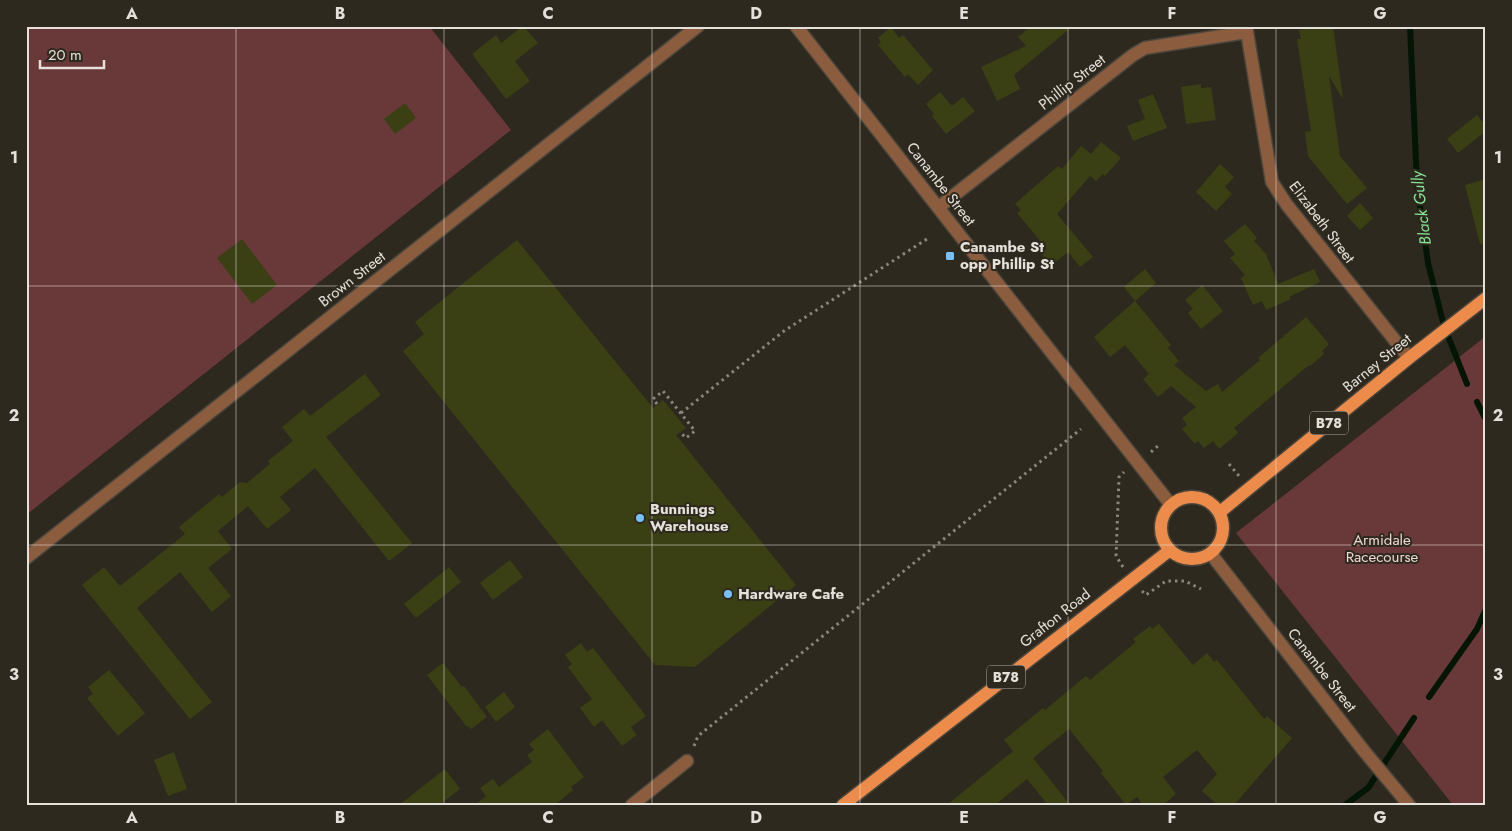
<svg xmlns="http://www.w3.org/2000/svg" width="1512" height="831" viewBox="0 0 1512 831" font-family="Jost,sans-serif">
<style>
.green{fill:#693838}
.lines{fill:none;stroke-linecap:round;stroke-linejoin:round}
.stream{stroke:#031606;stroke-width:6}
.building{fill:#3a4014}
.minor-casing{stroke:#4b463c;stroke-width:15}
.major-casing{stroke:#4b463c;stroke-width:15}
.path{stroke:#8b867d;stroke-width:3;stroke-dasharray:2.5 4;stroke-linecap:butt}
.minor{stroke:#8c5c3f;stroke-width:12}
.major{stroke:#ed8c4a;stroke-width:12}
.grid{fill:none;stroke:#e5e1da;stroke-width:1;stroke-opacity:0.55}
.poi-dot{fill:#78bff7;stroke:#2e291e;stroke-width:2}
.labels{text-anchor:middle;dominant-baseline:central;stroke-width:4;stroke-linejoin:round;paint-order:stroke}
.shield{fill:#2e291e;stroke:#aeaaa2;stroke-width:1}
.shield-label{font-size:14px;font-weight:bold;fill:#e5e1da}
.street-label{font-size:15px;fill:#e5e1da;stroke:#2e291e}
.poi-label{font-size:15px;font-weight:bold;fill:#e5e1da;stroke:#2e291e;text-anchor:start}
.park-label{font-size:15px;fill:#f0d7d6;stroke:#2e291e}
.water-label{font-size:16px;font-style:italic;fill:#86e295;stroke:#2e291e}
.neatline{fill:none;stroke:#e5e1da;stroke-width:2}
.grid-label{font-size:16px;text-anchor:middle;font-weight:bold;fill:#e5e1da}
</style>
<rect width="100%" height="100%" fill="#2e291e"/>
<g class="green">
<polygon points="26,26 429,26 511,130 26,515"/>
<polygon points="1486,336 1486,805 1453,805 1236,533"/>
</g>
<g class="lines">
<g class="stream">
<polyline points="1410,26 1417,184 1428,263 1444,326 1467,384"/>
<polyline points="1477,402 1486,420"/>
<polyline points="1429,697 1477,629 1486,609"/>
<polyline points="1345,805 1368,788 1414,718"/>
</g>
</g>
<g class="building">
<polygon points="523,26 538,43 515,61 530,81 506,99 472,54 496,35 501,43"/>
<polygon points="1031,26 1073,26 1014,75 1020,89 997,101 981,67 1026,46 1018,37"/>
<polygon points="1325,26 1333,26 1343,99 1329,76 1340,156 1367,188 1347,204 1308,156 1305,132 1311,131 1297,39 1301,39 1299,30"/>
<polygon points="891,27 899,38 903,35 933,70 918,85 908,74 905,77 878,45 881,42 878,38"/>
<polygon points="1201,84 1201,88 1211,87 1216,120 1186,124 1181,87"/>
<polygon points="940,92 952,106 963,97 975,111 946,134 932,116 934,114 926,104"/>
<polygon points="1153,94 1167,128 1133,141 1127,126 1145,119 1138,100"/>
<polygon points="405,103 416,118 395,134 384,119"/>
<polygon points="1477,115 1486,126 1486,131 1458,153 1447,139"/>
<polygon points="1101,142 1121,158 1105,176 1103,174 1096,181 1090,176 1057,214 1093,257 1080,267 1068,252 1052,265 1041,253 1047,249 1017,213 1021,210 1015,204 1058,166 1062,169 1081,146 1091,154"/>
<polygon points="1220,164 1234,177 1225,187 1232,194 1216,211 1196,192"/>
<polygon points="1486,179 1486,243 1480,244 1465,185"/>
<polygon points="1360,203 1373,218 1360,230 1347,216"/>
<polygon points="1245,224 1257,238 1254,241 1266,254 1278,284 1314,269 1320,282 1289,297 1291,299 1266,310 1262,301 1253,305 1241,278 1245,275 1230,258 1235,254 1224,241"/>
<polygon points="242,239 277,285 252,304 217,258"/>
<polygon points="517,240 653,408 663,400 686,428 676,435 796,585 695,667 655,665 403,351 424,334 415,322"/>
<polygon points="1145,269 1156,283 1135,301 1124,287"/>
<polygon points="1202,285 1223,311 1201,329 1188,313 1193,309 1185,300"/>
<polygon points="1135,301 1171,345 1168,348 1179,361 1174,365 1206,391 1218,384 1222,392 1260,360 1258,358 1306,317 1329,344 1322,351 1324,354 1310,366 1309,365 1234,428 1238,433 1219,449 1213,441 1204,448 1198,441 1195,444 1182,429 1187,425 1182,418 1196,407 1171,386 1158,397 1143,379 1149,374 1125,345 1110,357 1094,337"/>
<polygon points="365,374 381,395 326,437 412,543 389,561 315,468 280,497 291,510 267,529 248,506 218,531 232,549 208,568 231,596 212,612 180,572 137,608 212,702 190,719 82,585 104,567 120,586 185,534 179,527 219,494 222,497 240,482 247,483 270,464 268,461 293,441 282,427 304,409 310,416"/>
<polygon points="510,560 523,577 493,600 480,583"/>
<polygon points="449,567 461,582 416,618 404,604"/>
<polygon points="1159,624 1193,665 1207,653 1214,662 1217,660 1264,719 1267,716 1292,738 1234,805 1218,805 1202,791 1217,774 1197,750 1163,777 1176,794 1163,805 1143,805 1137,797 1126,805 1101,773 1103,771 1069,729 1033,758 1070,805 1048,805 1027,779 995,805 947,805 1013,751 1004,740 1043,708 1045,710 1086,676 1090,680 1136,642 1133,639 1150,626 1152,629"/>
<polygon points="581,643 587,652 593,648 646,716 631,727 637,735 622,746 602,720 594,727 580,708 592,699 568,667 572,664 565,655"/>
<polygon points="443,663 462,687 464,686 487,717 471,729 468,726 467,727 427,675"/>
<polygon points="109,670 145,713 118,736 87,698 93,694 88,687"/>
<polygon points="504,692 515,707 496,722 485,707"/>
<polygon points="548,729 584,777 571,787 573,790 555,805 475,805 486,796 480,788 493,779 499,787 532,762 527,755 534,750 529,744"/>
<polygon points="174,752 187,789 168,796 154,760"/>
<polygon points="445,769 460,789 439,805 399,805"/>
</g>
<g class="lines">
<defs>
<g id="minor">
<polyline points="796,26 1171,505"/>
<polyline points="1246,26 1272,182 1287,205 1409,358"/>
<polyline points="939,207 1133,55 1145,48 1247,32"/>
<polyline points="1211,554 1364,751 1409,805"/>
<polyline points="26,558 698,26"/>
<polyline points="632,805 687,761"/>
</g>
<g id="major">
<circle cx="1192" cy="528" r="31"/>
<polyline points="1220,512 1409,358 1486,298"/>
<polyline points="843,805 1170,550"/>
</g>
</defs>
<use href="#minor" class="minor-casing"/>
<use href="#major" class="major-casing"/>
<g class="path">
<polyline points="657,404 653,399 663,391 695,431 686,438 680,432"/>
<polyline points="681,413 784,331 930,237"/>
<polyline points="1151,452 1159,445"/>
<polyline points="1229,464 1239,476"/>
<polyline points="1123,567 1116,556 1119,477 1124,472"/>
<polyline points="1142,591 1146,595 1166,581 1185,581 1201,589"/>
<polyline points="694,746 698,736 1081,429"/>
</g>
<use href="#minor" class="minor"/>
<use href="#major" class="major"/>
</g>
<path class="grid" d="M 236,26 L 236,805M 444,26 L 444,805M 652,26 L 652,805M 860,26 L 860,805M 1068,26 L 1068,805M 1276,26 L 1276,805M 26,286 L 1486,286M 26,545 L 1486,545"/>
<g class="poi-dot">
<rect x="945" y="251" width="10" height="10" rx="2.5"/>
<circle cx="640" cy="518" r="5"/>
<circle cx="728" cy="594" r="5"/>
</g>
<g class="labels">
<g class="shield">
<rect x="1310" y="411.5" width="38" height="23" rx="4"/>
<rect x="987" y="665.5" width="38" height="23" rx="4"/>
</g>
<g class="shield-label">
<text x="1329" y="423">B78</text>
<text x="1006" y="677">B78</text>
</g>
<g class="street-label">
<text transform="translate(1072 82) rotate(-38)">Phillip Street</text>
<text transform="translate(941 184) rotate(52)">Canambe Street</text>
<text transform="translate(1322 222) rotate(53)">Elizabeth Street</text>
<text transform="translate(352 279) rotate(-38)">Brown Street</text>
<text transform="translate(1377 363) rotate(-39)">Barney Street</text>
<text transform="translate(1055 618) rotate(-38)">Grafton Road</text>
<text transform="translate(1322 670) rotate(52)">Canambe Street</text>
</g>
<g class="poi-label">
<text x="960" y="247">Canambe St<tspan x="960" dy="17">opp Phillip St</tspan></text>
<text x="650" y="509">Bunnings<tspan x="650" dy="17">Warehouse</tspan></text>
<text x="738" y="594">Hardware Cafe</text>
</g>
<g class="park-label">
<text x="1382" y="540">Armidale<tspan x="1382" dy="17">Racecourse</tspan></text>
</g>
<g class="water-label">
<text transform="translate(1421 208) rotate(-97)">Black Gully</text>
</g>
</g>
<rect width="1512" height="831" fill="none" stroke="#2e291e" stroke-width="55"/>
<path d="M40 60v8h64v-8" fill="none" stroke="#e5e1da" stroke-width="2.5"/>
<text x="48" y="60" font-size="15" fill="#e5e1da" stroke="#2e291e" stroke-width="4" paint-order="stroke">20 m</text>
<rect x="28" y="28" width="1456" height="776" class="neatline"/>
<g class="grid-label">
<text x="132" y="19">A</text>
<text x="340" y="19">B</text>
<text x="548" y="19">C</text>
<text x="756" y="19">D</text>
<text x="964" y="19">E</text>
<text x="1172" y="19">F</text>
<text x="1380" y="19">G</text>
<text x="14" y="163">1</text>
<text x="1498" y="163">1</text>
<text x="14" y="421">2</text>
<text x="1498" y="421">2</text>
<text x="14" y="680">3</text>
<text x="1498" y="680">3</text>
<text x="132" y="823">A</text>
<text x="340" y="823">B</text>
<text x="548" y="823">C</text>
<text x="756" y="823">D</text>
<text x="964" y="823">E</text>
<text x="1172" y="823">F</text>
<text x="1380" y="823">G</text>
</g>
</svg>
